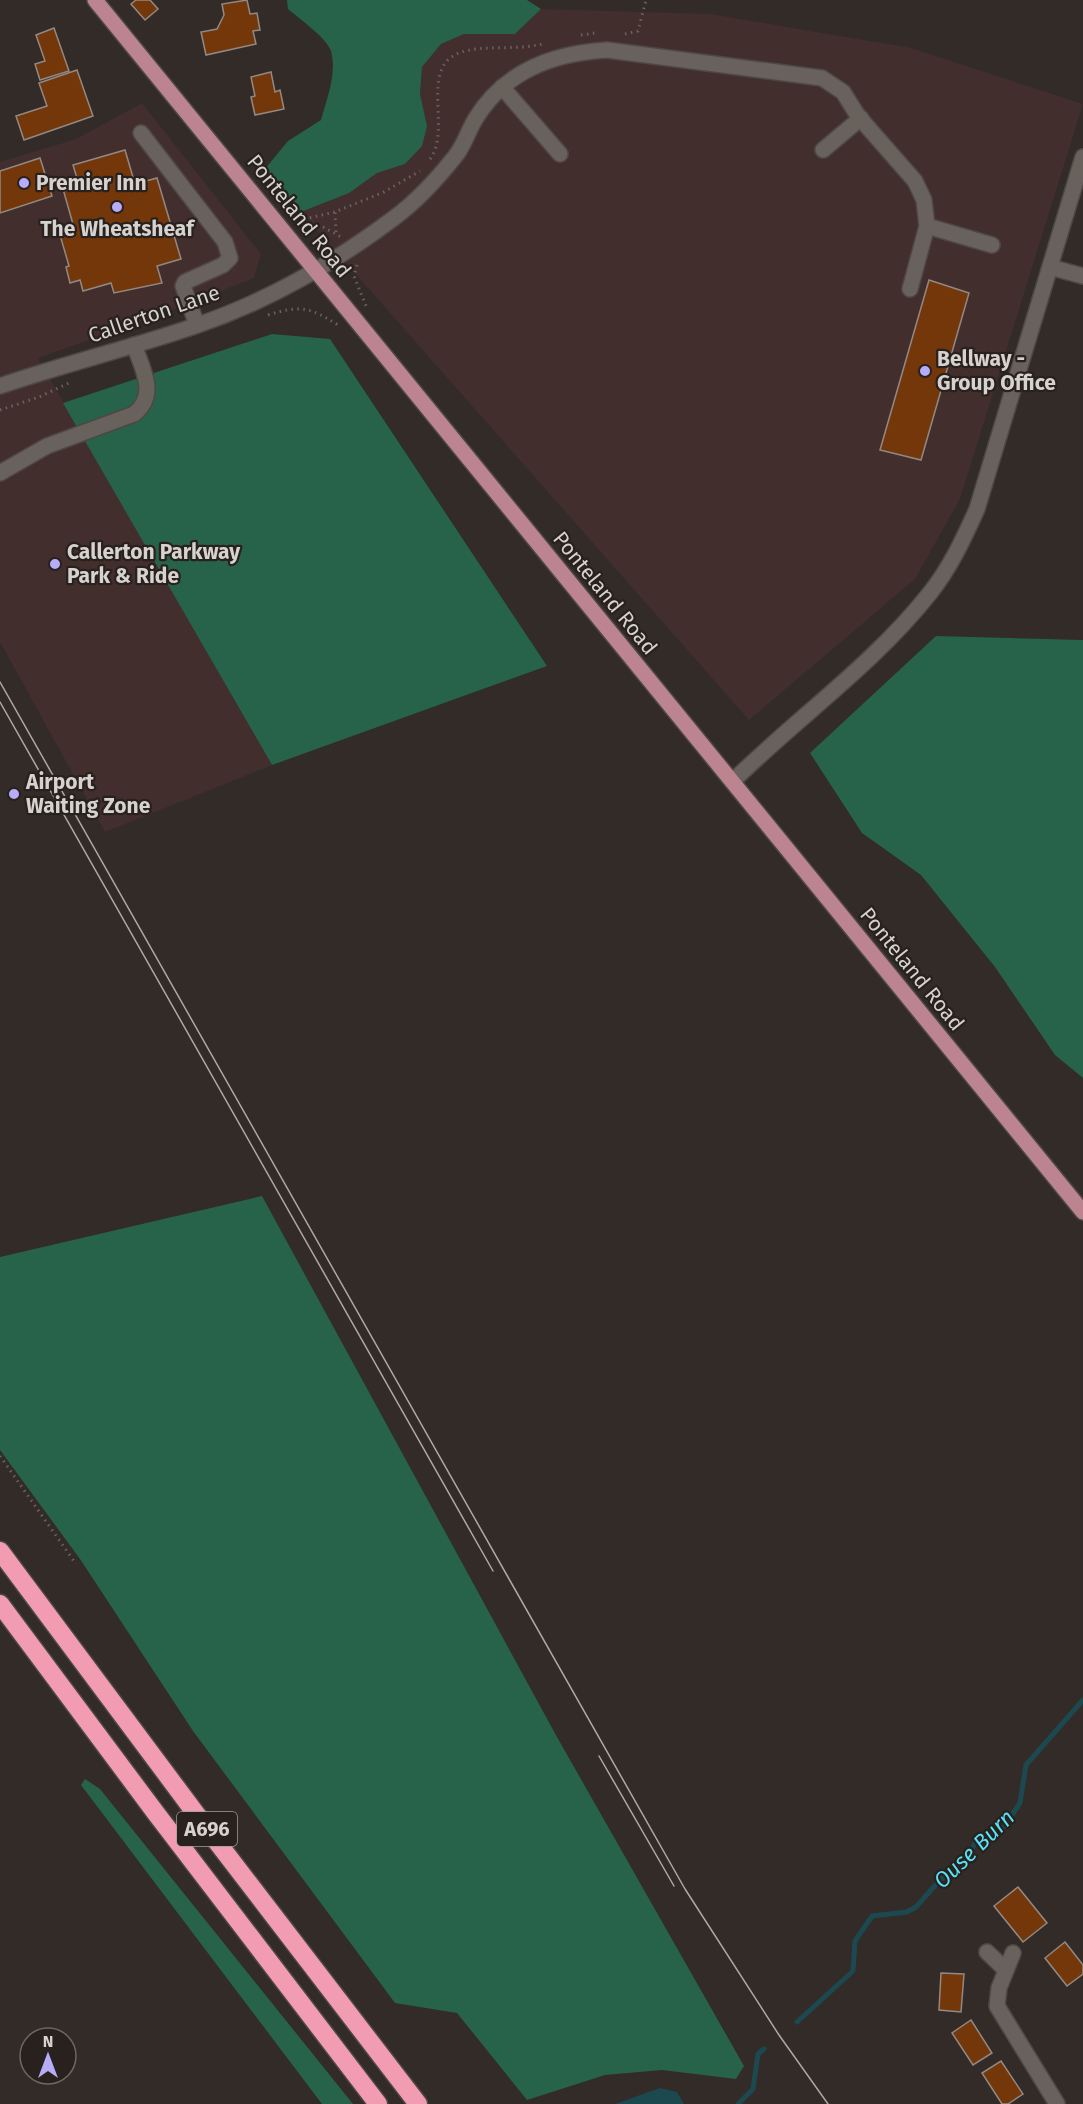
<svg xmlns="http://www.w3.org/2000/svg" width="1083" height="2104" viewBox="0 0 1083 2104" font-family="'Fira Sans',sans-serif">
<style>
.commercial{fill:#422e2d}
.green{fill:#27624b}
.water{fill:#1c4950}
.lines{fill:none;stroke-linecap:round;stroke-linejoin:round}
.stream{stroke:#1c4950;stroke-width:5}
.building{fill:#73370a;stroke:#928985;stroke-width:1.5}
.minor-casing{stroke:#4e4845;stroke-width:18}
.major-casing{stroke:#4e4845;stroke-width:18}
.highway-casing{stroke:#4e4845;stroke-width:21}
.path{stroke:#696360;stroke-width:3;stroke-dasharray:1.5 4.5;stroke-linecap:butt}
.minor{stroke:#69615c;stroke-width:15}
.major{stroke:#bb848e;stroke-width:15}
.highway{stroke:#f19cb0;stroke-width:18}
.tram{stroke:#ada9a5;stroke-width:1.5}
.poi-dot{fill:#b6acf8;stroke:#28211d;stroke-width:2}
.labels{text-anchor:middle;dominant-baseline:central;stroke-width:4.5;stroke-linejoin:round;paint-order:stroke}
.shield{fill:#28211d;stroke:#a29d9a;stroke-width:1.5}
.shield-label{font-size:20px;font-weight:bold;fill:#d6d2cf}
.poi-label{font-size:21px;font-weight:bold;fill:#d6d2cf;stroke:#28211d;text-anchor:start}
.street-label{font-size:21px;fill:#d6d2cf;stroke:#28211d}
.water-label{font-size:22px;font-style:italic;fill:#56e4fb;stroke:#28211d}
</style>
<rect width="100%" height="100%" fill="#322b27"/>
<g class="commercial">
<polygon points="541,9 711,14 911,48 1083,104 960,499 915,579 749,720 301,212 349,193 377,173 405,164 421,146 427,126 420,94 422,67 441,44 464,34 515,34"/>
<polygon points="142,103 261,254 254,278 160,315 38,358 272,765 105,832 0,642 0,162 76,139"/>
</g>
<g class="green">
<path d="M 287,0 L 527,0 L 541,9 L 515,34 L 464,34 L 441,44 L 422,67 L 420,94 L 427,126 L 422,146 L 405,164 L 377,173 L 349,193 L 301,212 L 260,175 L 288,141 L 321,120 C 327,98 337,74 331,51 C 327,38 298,18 288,9 Z"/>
<polygon points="272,334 330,339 547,666 272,765 63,403"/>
<polygon points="936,636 1083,640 1083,1078 1055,1055 995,967 921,875 862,833 810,753"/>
<polygon points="262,1196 557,1737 744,2066 736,2079 662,2070 605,2075 527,2100 457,2013 395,2003 193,1731 80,1559 0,1450 0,1257"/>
<polygon points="85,1779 100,1789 353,2104 322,2104 81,1785"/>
</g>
<polygon class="water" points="660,2088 677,2092 684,2104 615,2104"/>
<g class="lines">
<g class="stream">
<polyline points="797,2022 853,1971 855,1941 872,1916 907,1912 916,1907 939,1881 970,1854 976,1840 1004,1827 1020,1803 1026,1765 1083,1700"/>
<polyline points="738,2104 753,2089 758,2054 764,2049"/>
</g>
</g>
<g class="building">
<polygon points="136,0 150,0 158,9 145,20 131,4"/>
<polygon points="247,0 250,14 257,13 260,30 253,31 256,44 206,55 201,32 217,29 224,15 222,4"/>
<polygon points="54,28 69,71 40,80 35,64 45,61 36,35"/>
<polygon points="77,70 93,116 24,140 16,116 47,106 39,83"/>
<polygon points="271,72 275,92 280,90 284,109 255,115 251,97 255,96 251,77"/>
<polygon points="125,150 135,184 157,178 181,259 157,266 162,283 114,293 111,283 83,291 80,280 70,283 66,267 69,266 58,228 73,224 63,189 79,185 73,165"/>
<polygon points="40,158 52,196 0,213 0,171"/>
<polygon points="929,280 969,293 921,460 880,450"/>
<polygon points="1018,1887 1047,1923 1023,1942 994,1906"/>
<polygon points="1065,1942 1083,1965 1083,1974 1067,1986 1045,1958"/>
<polygon points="941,1973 964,1974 961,2012 939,2010"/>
<polygon points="971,2020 992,2053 973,2065 952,2033"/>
<polygon points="1001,2061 1023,2094 1008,2104 1002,2104 982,2073"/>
</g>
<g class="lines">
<defs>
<g id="minor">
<polyline points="502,87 560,154"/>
<polyline points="141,133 225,242 230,258 223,265 185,282 183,286 197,325"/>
<polyline points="823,150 861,118"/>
<polyline points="927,226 992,245"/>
<polyline points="1050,267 1083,276"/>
<path d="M 0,386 C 64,364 131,348 195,326 C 266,302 334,263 394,218 C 417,201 439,177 457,154 C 465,143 469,129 476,118 C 506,70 554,53 607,50 L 822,78 L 843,92 L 858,116 L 915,181 L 924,200 L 927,226 L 910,289"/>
<path d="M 0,473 L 47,446 L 134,414 C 158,395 143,370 134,345"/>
<path d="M 733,781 C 798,717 873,665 930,593 C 950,568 964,538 977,509 L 1083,157"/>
<polyline points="987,1952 1006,1970"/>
<polyline points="1013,1953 999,1988 997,2006 1057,2104"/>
</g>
<polyline id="major" points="95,0 1083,1212"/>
<g id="highway">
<polyline points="0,1551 211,1834 418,2104"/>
<polyline points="0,1604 155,1812 378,2104"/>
</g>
</defs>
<use href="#minor" class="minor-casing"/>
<use href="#major" class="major-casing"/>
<use href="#highway" class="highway-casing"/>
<g class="path">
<polyline points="625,34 638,31 646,0"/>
<polyline points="581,35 595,33"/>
<path d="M 430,159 C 452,130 419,68 459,53 C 482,44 515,51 542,44"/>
<polyline points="294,219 323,227 341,237"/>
<polyline points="304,219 335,212"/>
<polyline points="336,232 335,212 384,192 420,171"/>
<polyline points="357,265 354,276 366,306"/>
<path d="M 268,315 C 300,305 310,307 338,325"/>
<polyline points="0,410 39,397 71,382"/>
<polyline points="0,1456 76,1564"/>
</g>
<use href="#minor" class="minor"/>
<use href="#major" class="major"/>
<use href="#highway" class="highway"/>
<g class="tram">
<polyline points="0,682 685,1889 779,2035 828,2104"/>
<polyline points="0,702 493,1571"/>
<polyline points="599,1756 674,1886"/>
</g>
</g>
<g class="poi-dot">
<circle cx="24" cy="183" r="6"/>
<circle cx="117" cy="207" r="6"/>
<circle cx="925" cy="371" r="6"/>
<circle cx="55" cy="564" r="6"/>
<circle cx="14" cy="794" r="6"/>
</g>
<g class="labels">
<rect class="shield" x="177" y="1812" width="60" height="34" rx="4.5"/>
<g class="shield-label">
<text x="207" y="1829">A696</text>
</g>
<g class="poi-label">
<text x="36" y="183">Premier Inn</text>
<text x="117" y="229" text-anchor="middle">The Wheatsheaf</text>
<text x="937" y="359">Bellway -<tspan x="937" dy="24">Group Office</tspan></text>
<text x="67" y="552">Callerton Parkway<tspan x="67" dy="24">Park &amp; Ride</tspan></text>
<text x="26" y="782">Airport<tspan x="26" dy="24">Waiting Zone</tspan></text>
</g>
<g class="street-label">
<text transform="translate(299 216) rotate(51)">Ponteland Road</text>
<text transform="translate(154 314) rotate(-19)">Callerton Lane</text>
<text transform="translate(605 593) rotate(51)">Ponteland Road</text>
<text transform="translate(912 969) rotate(51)">Ponteland Road</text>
</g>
<g class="water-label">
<text transform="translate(974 1849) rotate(-44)">Ouse Burn</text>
</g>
</g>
<g transform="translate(48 2056)"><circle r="28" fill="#28211d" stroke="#6e6864" stroke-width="1.5"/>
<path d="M0-4.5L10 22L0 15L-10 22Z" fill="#b6acf8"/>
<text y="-9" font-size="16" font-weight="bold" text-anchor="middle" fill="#d6d2cf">N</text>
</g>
</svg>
